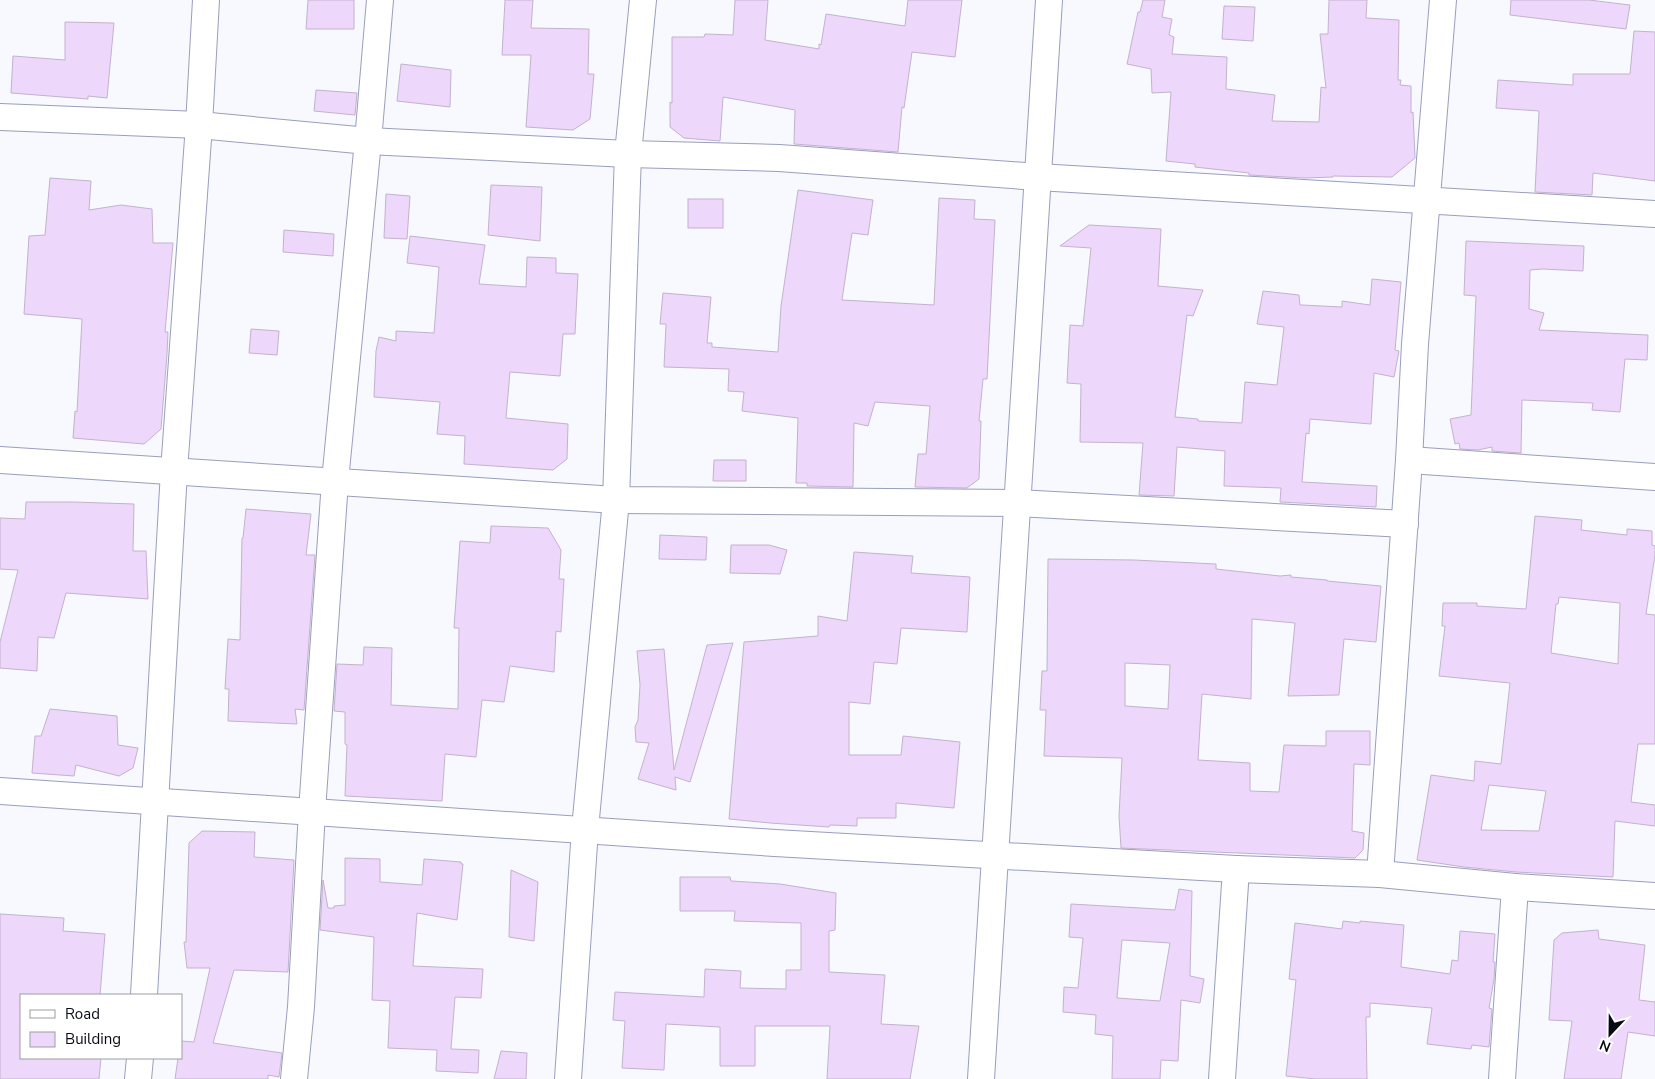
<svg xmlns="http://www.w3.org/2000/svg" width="1655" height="1079" viewBox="0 0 1655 1079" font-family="'Nunito Sans',sans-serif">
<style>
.building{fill:#edd8fb;stroke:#c3b2ce;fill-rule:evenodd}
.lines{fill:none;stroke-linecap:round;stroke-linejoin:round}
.minor-casing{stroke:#9a9ebb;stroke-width:28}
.minor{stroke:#fff;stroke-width:26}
</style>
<rect width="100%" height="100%" fill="#f7f9ff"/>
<g class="building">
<polygon points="308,0 354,0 354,29 306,29"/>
<polygon points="505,0 533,0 531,28 589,29 588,74 594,74 590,119 573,130 526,127 531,55 502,55"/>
<polygon points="735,0 768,0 765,40 819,49 819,44 821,45 826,14 905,26 908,0 962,0 955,57 912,52 904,108 902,107 898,152 794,144 795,110 723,97 720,141 684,138 670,127 670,102 672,103 672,37 704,37 705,34 733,35"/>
<polygon points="1143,0 1165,0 1162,17 1172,19 1169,35 1174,37 1172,54 1227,57 1226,89 1275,95 1272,121 1319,122 1321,87 1326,88 1320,34 1328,34 1329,0 1367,0 1366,18 1399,20 1398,80 1401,80 1400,85 1411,86 1411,113 1413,112 1415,158 1392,177 1333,176 1333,177 1305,178 1249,175 1249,173 1195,167 1195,164 1166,161 1171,92 1152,93 1151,69 1127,64 1138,12 1140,12"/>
<polygon points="1511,0 1589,0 1630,5 1626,29 1510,15"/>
<polygon points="1224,6 1255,7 1253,41 1222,39"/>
<polygon points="65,22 114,23 107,98 88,96 88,99 11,93 13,56 65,60"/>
<polygon points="1634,31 1655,32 1655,181 1593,173 1592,195 1535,192 1539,111 1496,108 1498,80 1573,85 1573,74 1630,74"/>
<polygon points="401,64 451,70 450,107 397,101"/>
<polygon points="316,90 357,93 355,115 314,111"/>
<polygon points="50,178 91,181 89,210 121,205 152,209 153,243 173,243 165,332 168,332 167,354 161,429 144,444 73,438 75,411 77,412 82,319 24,314 29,236 45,235"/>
<polygon points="491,185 542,187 540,241 488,235"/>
<polygon points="798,190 873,200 868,235 852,233 842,300 934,305 939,198 975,200 974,219 995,220 987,379 983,379 979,421 981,421 979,479 967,488 915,487 918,454 926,454 930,406 875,402 868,426 854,423 853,487 807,486 807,483 796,483 798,418 742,411 744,392 728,391 729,369 664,367 666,324 660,324 663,293 711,297 707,343 712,343 712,347 778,352 781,306"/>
<polygon points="386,194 410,196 407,239 384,238"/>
<rect x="688" y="199" width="35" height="29"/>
<polygon points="1089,225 1161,229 1158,286 1203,290 1193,316 1187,315 1175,417 1198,419 1198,421 1242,423 1245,382 1277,385 1284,327 1257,324 1263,291 1299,295 1300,305 1302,305 1342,307 1342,301 1370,305 1372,279 1401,282 1395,350 1399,351 1394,377 1374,373 1371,424 1310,419 1309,434 1306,433 1302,482 1377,486 1376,507 1280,502 1281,488 1224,486 1225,451 1177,447 1174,496 1139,495 1143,443 1080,442 1081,384 1067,383 1070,325 1083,326 1091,248 1060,246"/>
<polygon points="284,230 334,234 333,256 283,252"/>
<polygon points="410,236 485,245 479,284 526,287 527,257 556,258 556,273 578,274 575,334 563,334 560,376 510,372 506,418 568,424 567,459 553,470 464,464 465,436 437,434 440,402 374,397 376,351 379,337 396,341 396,331 434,333 439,267 407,263"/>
<polygon points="1466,241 1584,246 1583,271 1543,269 1530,270 1529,309 1544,313 1539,330 1648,335 1647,360 1625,359 1620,412 1592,410 1593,403 1522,400 1521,453 1492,451 1492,447 1478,450 1460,449 1459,443 1455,444 1450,419 1471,415 1476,296 1464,295"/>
<polygon points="251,329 279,331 277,355 249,353"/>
<polygon points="714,460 746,460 746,481 713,481"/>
<polygon points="26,502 73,502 134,504 133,551 146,551 148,599 66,593 54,638 38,637 37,671 0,668 0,642 18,570 0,569 0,518 25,519"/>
<polygon points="246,509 311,514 306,555 315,555 304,710 295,709 297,724 228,721 229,689 225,689 228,639 240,640 242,538 243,538"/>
<path d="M 1535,516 L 1582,520 L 1581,530 L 1627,535 L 1627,529 L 1652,531 L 1652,545 L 1655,546 L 1655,555 L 1646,614 L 1655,615 L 1655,744 L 1638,744 L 1631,802 L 1655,805 L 1655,826 L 1615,821 L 1613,877 L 1516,872 L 1464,867 L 1417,860 L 1431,775 L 1474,781 L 1475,761 L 1501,764 L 1510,683 L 1439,676 L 1445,626 L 1442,626 L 1443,603 L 1477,603 L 1477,606 L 1526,609 ZM 1559,597 L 1620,603 L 1618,664 L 1551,653 L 1556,604 L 1558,604 ZM 1489,785 L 1546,791 L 1539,831 L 1481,830 Z"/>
<polygon points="491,526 548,528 561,550 559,579 564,579 561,632 556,631 554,672 510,666 504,702 482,700 476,757 445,754 442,801 345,796 347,745 345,744 345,712 334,711 337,664 363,665 364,647 392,648 391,705 458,709 459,628 454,628 460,541 490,543"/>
<polygon points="660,535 707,537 706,560 659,559"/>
<polygon points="731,545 769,545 787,550 780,574 730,573"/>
<polygon points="854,552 913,556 911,573 970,577 967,632 901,628 897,664 874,662 870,704 849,702 849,755 901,755 903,736 960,742 954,808 896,803 896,818 857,818 857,826 830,825 829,827 770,823 729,819 744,642 818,636 818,616 847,621"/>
<path d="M 1048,559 L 1134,560 L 1216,564 L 1216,569 L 1280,576 L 1291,575 L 1291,577 L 1327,580 L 1327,581 L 1381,586 L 1376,642 L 1344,639 L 1339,695 L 1288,696 L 1295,623 L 1252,619 L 1251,699 L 1202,694 L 1198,760 L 1250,763 L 1250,791 L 1279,792 L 1284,745 L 1326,746 L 1326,731 L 1370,731 L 1370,765 L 1354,764 L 1352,831 L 1364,833 L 1363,850 L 1355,858 L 1121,848 L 1119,816 L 1122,758 L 1044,756 L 1046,710 L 1040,710 L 1042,671 L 1047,671 ZM 1125,663 L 1170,665 L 1168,709 L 1125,706 Z"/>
<polygon points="733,643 690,782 675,777 676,790 638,779 649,743 636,742 635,727 638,720 640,685 637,651 664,649 674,770 707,645"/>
<polygon points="50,709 117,716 118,745 138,748 133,768 119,776 76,765 74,776 32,773 35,736 41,736"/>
<polygon points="202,831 255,832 254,857 294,860 288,972 234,970 213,1043 282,1053 279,1077 268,1075 268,1079 175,1079 178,1058 181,1058 181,1041 194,1042 210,968 187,968 184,942 186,942 189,843"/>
<polygon points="345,858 380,859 380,882 422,885 424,859 461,862 461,864 463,864 457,920 417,913 413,966 483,969 481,998 455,997 451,1049 479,1050 478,1073 436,1071 437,1050 388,1048 390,1001 372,1000 374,937 320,930 323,880 328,908 334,908 334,906 345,905"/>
<polygon points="511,870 538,882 534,941 509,937"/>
<polygon points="680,877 730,877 731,881 780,884 836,893 835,930 829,931 829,972 885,975 881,1024 919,1026 910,1079 827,1079 830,1026 755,1026 755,1066 720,1066 720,1027 666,1024 664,1070 622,1068 625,1021 613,1020 615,992 704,997 705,969 741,971 740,988 786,989 786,970 801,970 801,923 734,921 735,911 680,911"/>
<path d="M 1179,889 L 1192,891 L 1190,976 L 1204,979 L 1200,1003 L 1181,1000 L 1178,1061 L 1161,1060 L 1160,1079 L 1112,1079 L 1113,1036 L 1095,1034 L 1096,1015 L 1063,1012 L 1064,987 L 1078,988 L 1083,938 L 1069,937 L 1071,904 L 1175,910 ZM 1122,940 L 1170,943 L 1160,1001 L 1117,998 Z"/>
<polygon points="0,914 64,918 63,931 105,934 100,995 21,995 21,1058 101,1058 99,1079 0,1079"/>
<polygon points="1343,921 1360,923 1360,921 1404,925 1401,967 1450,974 1452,960 1458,961 1460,931 1495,934 1493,962 1495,962 1494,979 1489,1008 1492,1009 1489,1047 1472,1045 1471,1049 1427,1044 1432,1008 1370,1003 1370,1017 1366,1017 1367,1079 1316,1079 1286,1076 1296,980 1289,979 1295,923 1342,929"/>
<polygon points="1598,930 1599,939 1645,945 1639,1000 1655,1002 1655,1036 1628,1032 1621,1079 1564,1079 1572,1021 1549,1020 1554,940 1562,933"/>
<polygon points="501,1051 527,1053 526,1079 494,1079"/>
</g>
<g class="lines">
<defs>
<g id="minor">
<polyline points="0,117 199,125 368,141 628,154 779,158 1038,177 1655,214"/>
<polyline points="0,460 616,500 1017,503 1405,524"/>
<polyline points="1409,460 1655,477"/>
<polyline points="0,791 775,843 1236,869 1380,874 1515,887 1655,896"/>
<polyline points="1380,874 1409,460 1415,344 1443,0"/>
<polyline points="144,995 174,471 199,125 206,0"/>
<polyline points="138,1079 140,1058"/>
<polyline points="294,1079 301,1007 312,811 335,481 368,141 380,0"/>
<polyline points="568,1079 585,829 616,500 628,154 643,0"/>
<polyline points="981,1079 1049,0"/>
<polyline points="1222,1079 1236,869"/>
<polyline points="1502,1079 1515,887"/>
</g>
</defs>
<use href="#minor" class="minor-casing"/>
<use href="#minor" class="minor"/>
</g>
<rect x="20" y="994" width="162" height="65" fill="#ffffff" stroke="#9d9da1"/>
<rect x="30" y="1010" width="25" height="8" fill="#ffffff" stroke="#9d9da1"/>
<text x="65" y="1019" font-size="15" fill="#090b14">Road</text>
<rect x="30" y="1032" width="25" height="15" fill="#edd8fb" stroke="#9d9da1"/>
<text x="65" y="1044" font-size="15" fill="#090b14">Building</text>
<g transform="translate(1610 1034) rotate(202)" stroke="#ffffff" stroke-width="4" paint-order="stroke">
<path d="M0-4L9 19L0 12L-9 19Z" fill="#090b14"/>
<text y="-8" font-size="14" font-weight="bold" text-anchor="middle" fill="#090b14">N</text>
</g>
</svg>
